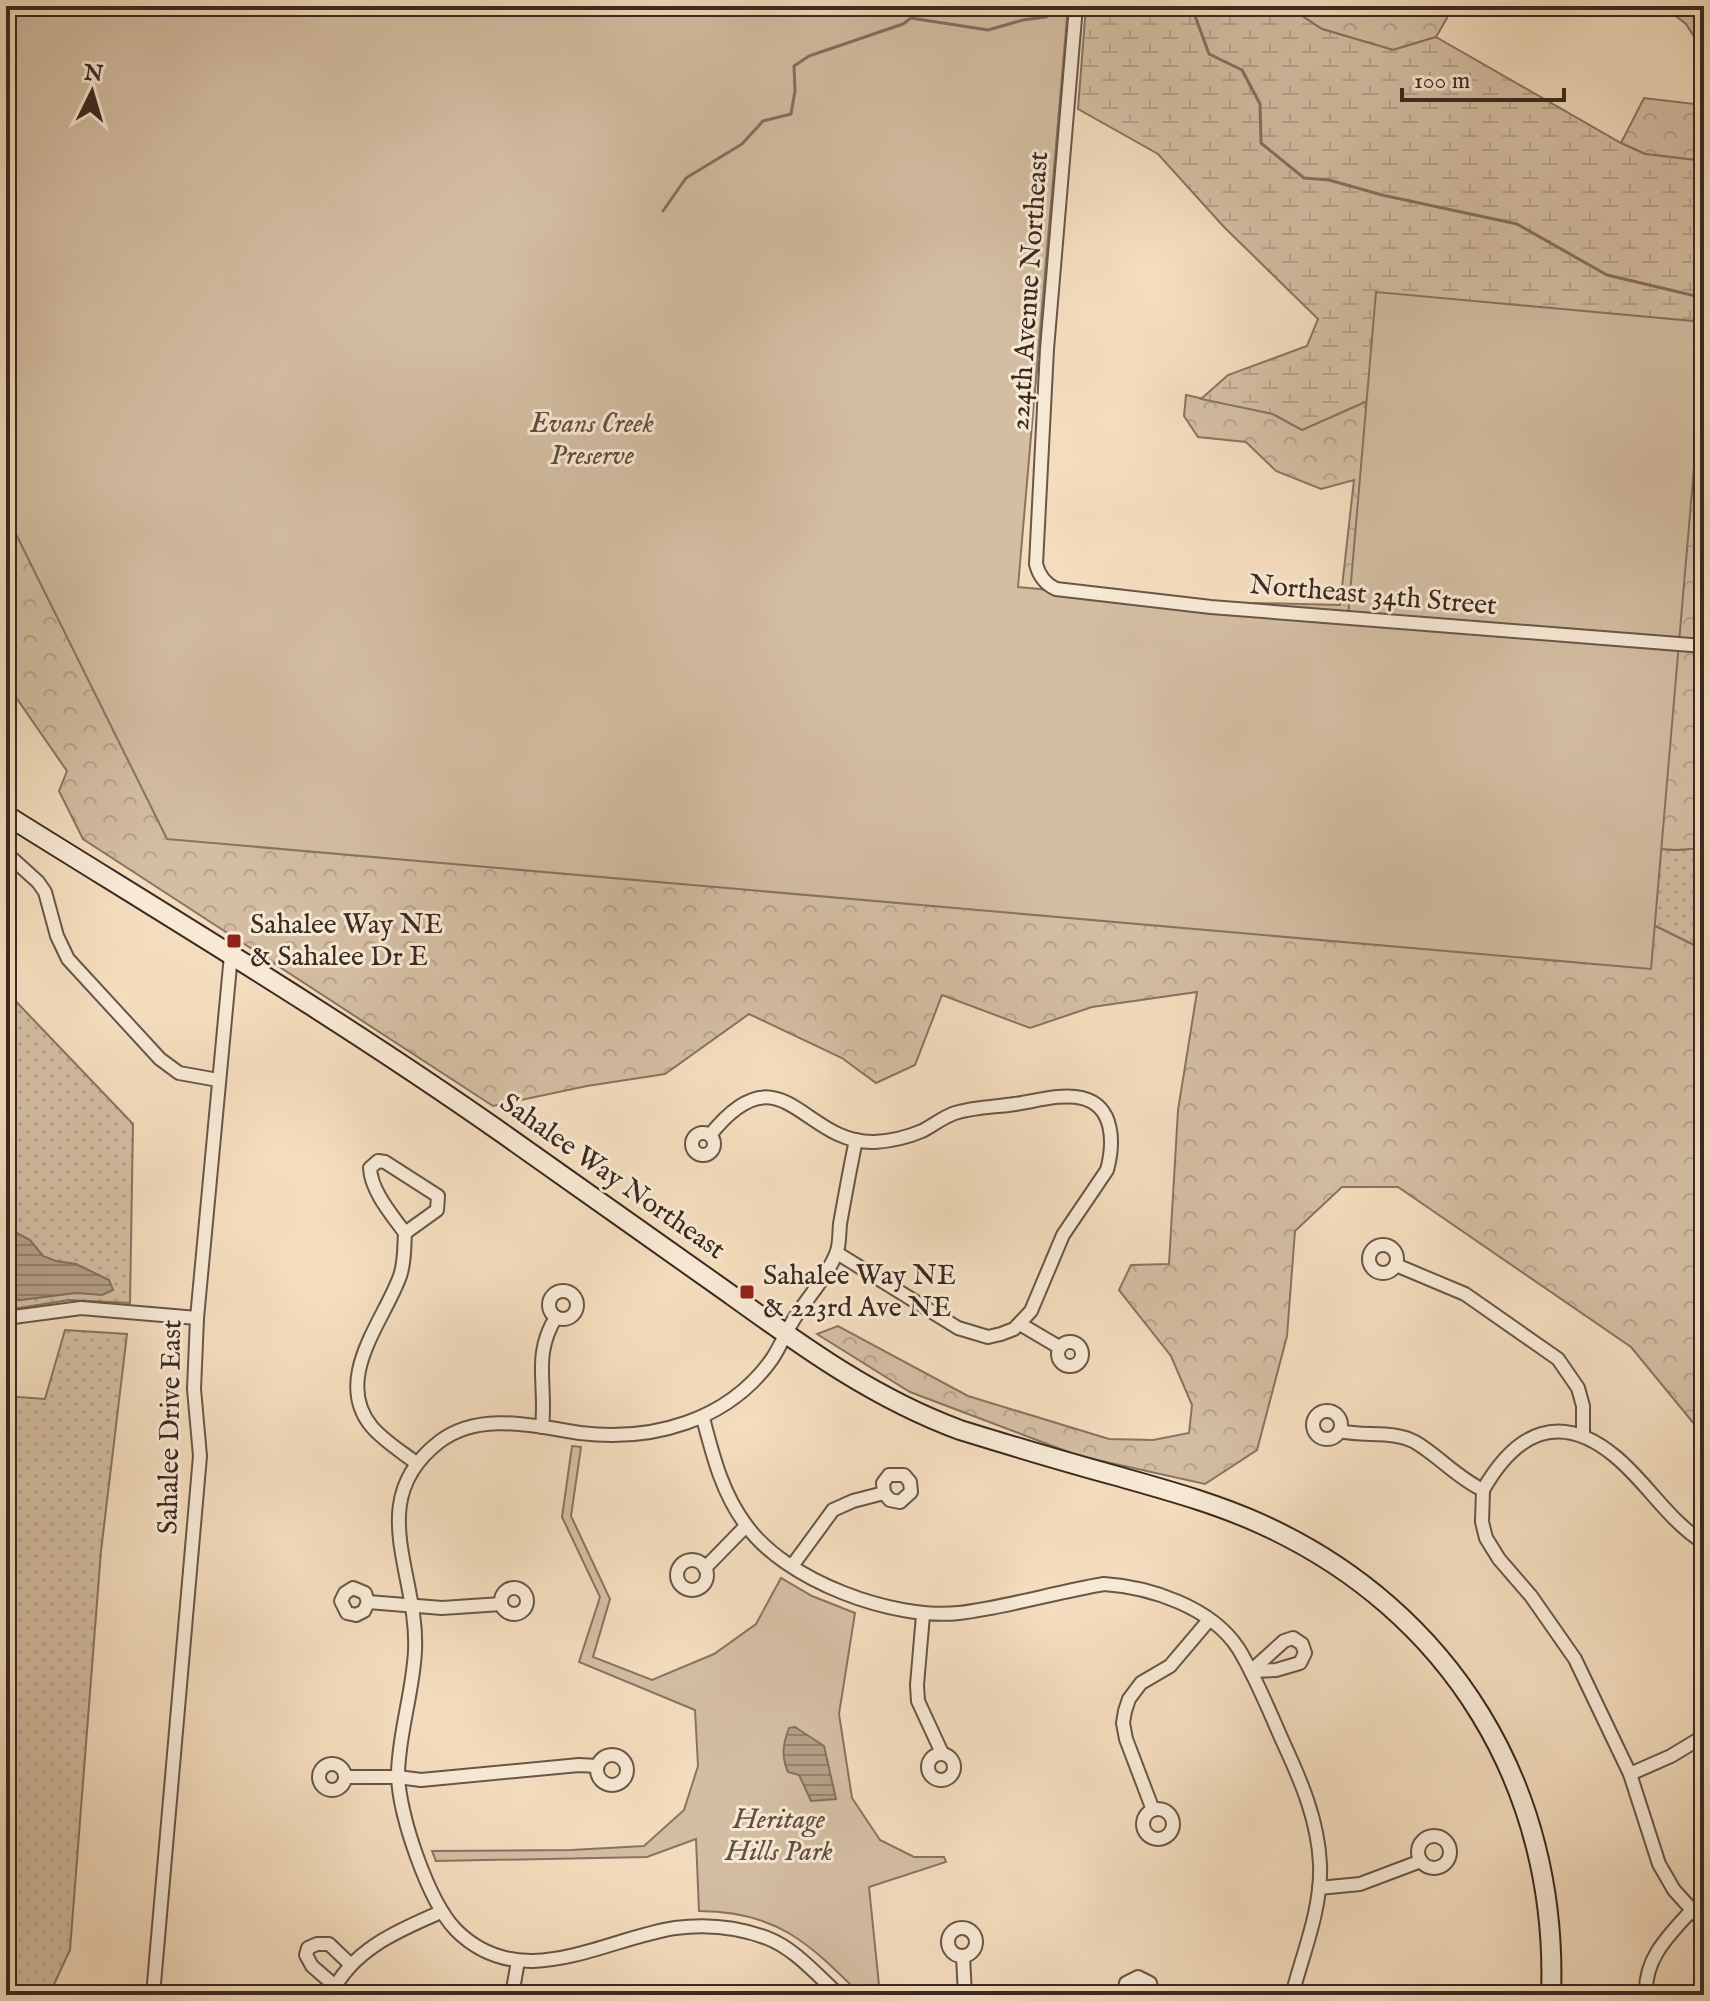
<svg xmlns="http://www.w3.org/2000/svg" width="1710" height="2001" viewBox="0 0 1710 2001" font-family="'IM FELL English',serif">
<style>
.grass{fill:url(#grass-dots);stroke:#877462;stroke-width:2}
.forest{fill:url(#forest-crowns);stroke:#877462;stroke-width:2}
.wetland{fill:url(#wetland-marsh);stroke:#877462;stroke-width:2}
.park{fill:#d4bea3;stroke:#877462;stroke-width:2}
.water{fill:url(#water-rules);stroke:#84705e;stroke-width:2}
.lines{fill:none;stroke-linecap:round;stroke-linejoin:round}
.stream{stroke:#84705e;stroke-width:3}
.minor-casing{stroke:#685648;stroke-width:16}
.secondary-casing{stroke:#3a2920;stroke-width:22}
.minor{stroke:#f8e9d5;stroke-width:12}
.secondary{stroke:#f8e9d5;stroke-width:18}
.poi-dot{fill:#8f2418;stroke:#f8e9d5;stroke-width:3}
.labels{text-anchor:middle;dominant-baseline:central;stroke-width:6;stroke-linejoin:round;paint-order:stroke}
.street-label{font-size:28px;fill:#3a2920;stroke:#f8e9d5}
.park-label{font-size:28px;font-style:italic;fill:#604e41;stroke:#f8e9d5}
.poi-label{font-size:28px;fill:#3a2920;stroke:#f8e9d5;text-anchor:start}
</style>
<defs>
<pattern id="grass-dots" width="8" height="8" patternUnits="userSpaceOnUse" patternTransform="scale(2)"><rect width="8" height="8" fill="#d4bea3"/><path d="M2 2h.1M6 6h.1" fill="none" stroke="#b7a38c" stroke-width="1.8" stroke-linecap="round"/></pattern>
<pattern id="forest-crowns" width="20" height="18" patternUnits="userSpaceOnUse" patternTransform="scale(2)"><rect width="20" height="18" fill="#d4bea3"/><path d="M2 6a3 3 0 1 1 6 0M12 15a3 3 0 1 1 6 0" fill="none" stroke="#b7a38c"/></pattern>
<pattern id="wetland-marsh" width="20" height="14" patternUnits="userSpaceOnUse" patternTransform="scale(2)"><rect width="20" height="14" fill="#d4bea3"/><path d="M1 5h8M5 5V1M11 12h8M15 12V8" fill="none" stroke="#b7a38c"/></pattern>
<pattern id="water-rules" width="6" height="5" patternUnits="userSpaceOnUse" patternTransform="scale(2)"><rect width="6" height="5" fill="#b5a088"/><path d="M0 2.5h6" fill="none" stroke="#94826f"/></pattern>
</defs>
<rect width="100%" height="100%" fill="#f4ddbe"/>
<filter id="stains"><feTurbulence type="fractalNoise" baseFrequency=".0025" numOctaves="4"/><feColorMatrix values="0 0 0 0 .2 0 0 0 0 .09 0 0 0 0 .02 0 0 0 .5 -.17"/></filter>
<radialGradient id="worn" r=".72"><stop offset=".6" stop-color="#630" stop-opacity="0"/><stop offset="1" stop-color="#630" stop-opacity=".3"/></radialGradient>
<g class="grass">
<polygon points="1617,846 1676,850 1704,848 1704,950 1623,910"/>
<polygon points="6,991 133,1124 130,1303 69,1300 6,1310"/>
<polygon points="65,1330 127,1334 101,1551 70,1950 49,1995 6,1995 6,1396 45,1399"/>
</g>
<g class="forest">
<polygon points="6,6 1014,363 1038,361 1008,615 1250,690 1254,603 1340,605 1354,480 1321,489 1276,471 1246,442 1198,437 1184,416 1186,395 1273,414 1302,430 1365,402 1420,390 1655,470 1702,476 1694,598 1704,624 1704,848 1676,850 1618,846 1623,910 1704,950 1704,1436 1631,1347 1398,1187 1342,1187 1295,1231 1287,1336 1257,1450 1205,1484 1079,1456 910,1392 817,1334 838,1326 968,1396 1109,1439 1153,1440 1189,1433 1192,1405 1171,1356 1119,1290 1131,1265 1169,1264 1178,1110 1197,992 1092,1007 1030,1028 942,995 915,1065 876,1083 842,1058 749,1014 665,1074 587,1086 493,1106 83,839 59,791 67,771 6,683"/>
<polygon points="1287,6 1444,6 1447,18 1436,37 1393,50 1322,29"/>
<polygon points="1663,6 1704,6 1704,52 1686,24"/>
<polygon points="1704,77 1704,161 1645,154 1621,143 1644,98 1694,104"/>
</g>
<polygon class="wetland" points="1086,6 1287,6 1322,29 1393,50 1436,37 1621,143 1645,154 1704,161 1704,477 1655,470 1420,390 1365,402 1302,430 1273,414 1201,399 1228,375 1307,346 1318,319 1224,227 1158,154 1078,109"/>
<g class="park">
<polygon points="6,6 1068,6 1018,587 1348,617 1376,292 1704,322 1704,351 1651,969 167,839 6,514"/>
<path d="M 572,1446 L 581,1447 L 571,1516 L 610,1599 L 593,1657 L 652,1680 L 714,1654 L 756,1624 L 781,1578 L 812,1596 L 855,1613 L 839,1714 L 852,1798 L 880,1840 L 914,1857 L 944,1857 L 946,1862 L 869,1887 L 880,1995 L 861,1995 C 809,1943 776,1911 699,1911 L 696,1839 L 647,1857 L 436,1861 L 432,1851 L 571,1850 L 644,1846 L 684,1810 L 698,1766 L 695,1710 L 579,1662 L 600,1597 L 562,1517 Z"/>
</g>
<g class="water">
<path d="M 6,1224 L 13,1231 L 30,1240 L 43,1256 L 56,1261 L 76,1264 L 109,1280 L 113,1290 L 102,1295 L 76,1293 L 21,1300 L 11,1299 C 10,1288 15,1281 15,1271 C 16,1259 10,1249 13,1236 L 6,1230 Z"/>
<path d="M 795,1727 L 824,1746 L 836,1799 L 811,1801 L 799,1775 L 788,1772 C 781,1756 783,1744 789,1728 Z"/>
</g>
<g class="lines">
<g class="stream">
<polyline points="1185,6 1194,13 1209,54 1242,70 1260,104 1261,143 1304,178 1329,180 1382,195 1517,224 1607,275 1704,298"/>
<polyline points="663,211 686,178 742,144 763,121 791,114 795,91 794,66 809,56 903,24 911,18 988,30 1023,20 1046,17 1059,6"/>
</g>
<defs>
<g id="minor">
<path d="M 1076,6 L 1047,349 L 1036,564 C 1039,576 1045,584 1056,589 L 1211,607 L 1704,646"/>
<polyline points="6,853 38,882 45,892 57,936 68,959 160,1059 179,1073 218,1080"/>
<circle cx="703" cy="1144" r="11"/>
<path d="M 710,1135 C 782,1045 803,1145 875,1142 C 890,1141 908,1137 922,1131 C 934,1125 943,1117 955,1113 C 974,1107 996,1107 1015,1104 C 1036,1101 1062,1093 1082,1098 C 1115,1106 1114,1144 1107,1170 L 1063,1235 L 1031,1311 L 1014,1329 L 1001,1334 L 988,1337 L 958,1328 L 837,1253"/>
<path d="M 405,1233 C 392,1215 371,1191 370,1168 L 378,1161 L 385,1162 L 438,1196 L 437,1210 L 405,1233 C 404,1247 405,1262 400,1276 C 384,1321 332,1379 372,1427 C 384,1441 402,1452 416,1463"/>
<circle cx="1383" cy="1259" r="14"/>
<polyline points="1396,1265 1465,1294 1558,1359 1578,1388 1583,1406 1583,1435"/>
<circle cx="563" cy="1305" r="14"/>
<polyline points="6,1318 81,1308 197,1318"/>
<polyline points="1020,1324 1059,1347"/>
<circle cx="1070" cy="1354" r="12"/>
<circle cx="1327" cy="1425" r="14"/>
<path d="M 703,1418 C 713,1456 722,1493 746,1525 C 786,1581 893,1620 959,1613 C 1008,1607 1056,1592 1104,1584 C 1150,1587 1211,1607 1238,1648 C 1256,1677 1269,1711 1283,1742 C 1301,1781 1318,1820 1320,1864 C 1322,1908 1303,1953 1292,1995"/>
<path d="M 542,1427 C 547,1384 532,1356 556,1317"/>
<path d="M 1340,1431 C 1364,1437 1393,1430 1415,1442 C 1439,1456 1456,1477 1483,1490 L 1482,1522 L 1486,1538 L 1499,1559 L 1531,1596 L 1575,1659 L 1630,1774 L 1659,1864 L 1674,1890 L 1704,1923"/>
<path d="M 1483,1490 C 1516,1432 1560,1410 1616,1457 C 1648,1484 1668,1520 1704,1543"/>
<circle cx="692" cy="1575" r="15"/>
<polyline points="792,1566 833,1510 853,1501 884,1493 890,1500 900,1502 911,1492 910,1482 904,1475 889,1475 883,1483 884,1493"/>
<polyline points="705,1568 746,1526"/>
<circle cx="514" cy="1601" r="13"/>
<polyline points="368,1602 365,1593 353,1588 345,1593 341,1601 347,1613 356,1615 364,1611 368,1602 442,1608 501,1604"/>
<polyline points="923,1615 917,1685 918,1701 942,1753"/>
<polygon points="1293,1638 1302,1644 1305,1653 1300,1663 1276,1670 1251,1671 1284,1641"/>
<circle cx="941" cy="1767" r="13"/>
<circle cx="612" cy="1770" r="15"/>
<circle cx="332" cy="1777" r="13"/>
<polyline points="1630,1774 1671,1756 1704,1736"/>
<polyline points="345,1777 398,1777 421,1780 579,1765 597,1766"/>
<circle cx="1158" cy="1824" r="15"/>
<polyline points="1153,1810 1126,1739 1123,1723 1125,1711 1129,1699 1141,1683 1170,1666 1209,1620"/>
<circle cx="1434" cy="1852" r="16"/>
<polyline points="1319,1888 1360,1884 1421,1861"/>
<circle cx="962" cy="1942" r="14"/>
<polyline points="963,1956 965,1995"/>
<polyline points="335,1986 312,1966 306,1955 308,1948 317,1944 329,1944 351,1965"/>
<polyline points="153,1995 200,1456 194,1389 197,1318 231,955"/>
<path d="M 331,1995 C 351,1950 399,1930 441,1912"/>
<polyline points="512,1995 518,1961"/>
<path d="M 839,1995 C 817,1975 794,1948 767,1938 C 738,1927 705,1924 675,1928 C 603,1939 521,1995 456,1930 C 428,1901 398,1813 398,1773 C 399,1732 413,1692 415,1651 C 419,1574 363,1501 439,1442 C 479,1411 534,1426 580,1433 C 652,1442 728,1421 772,1359 C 780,1347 786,1332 794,1319 C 807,1298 827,1277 836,1254 C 840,1245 839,1233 840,1224 C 845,1196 850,1168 856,1140"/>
<polyline points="1124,1995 1126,1983 1138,1977 1150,1983 1153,1995"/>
<path d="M 1646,1995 C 1644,1959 1668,1936 1691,1911"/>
</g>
<path id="secondary" d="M 6,815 C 174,920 343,1021 505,1135 C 579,1187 653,1240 727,1292 C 802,1346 873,1398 960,1430 C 1012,1446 1065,1462 1117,1476 C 1166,1490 1215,1503 1261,1524 C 1451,1610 1559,1788 1551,1995"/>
</defs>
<use href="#minor" class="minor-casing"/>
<use href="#secondary" class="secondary-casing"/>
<use href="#minor" class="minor"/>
<use href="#secondary" class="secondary"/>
</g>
<g class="poi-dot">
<rect x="226" y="933" width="16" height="16" rx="4"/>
<rect x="739" y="1284" width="16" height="16" rx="4"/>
</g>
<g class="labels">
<g class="street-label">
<text transform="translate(1030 291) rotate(-86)">224th Avenue Northeast</text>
<text transform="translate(1373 596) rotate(5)">Northeast 34th Street</text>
<text transform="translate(612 1177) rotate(35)">Sahalee Way Northeast</text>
<text transform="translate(171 1427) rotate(-89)">Sahalee Drive East</text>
</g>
<g class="park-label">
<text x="592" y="424">Evans Creek<tspan x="592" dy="32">Preserve</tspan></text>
<text x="779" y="1820">Heritage<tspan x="779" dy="32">Hills Park</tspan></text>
</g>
<g class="poi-label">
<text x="250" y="925">Sahalee Way NE<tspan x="250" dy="32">&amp; Sahalee Dr E</tspan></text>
<text x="763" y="1276">Sahalee Way NE<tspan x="763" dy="32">&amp; 223rd Ave NE</tspan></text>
</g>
</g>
<rect width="1710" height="2001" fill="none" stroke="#f4ddbe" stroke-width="32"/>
<rect x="8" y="8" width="1694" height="1985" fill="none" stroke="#3a2920" stroke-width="4"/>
<rect x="16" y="16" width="1678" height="1969" fill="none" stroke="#3a2920" stroke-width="2"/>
<g transform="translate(92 92) rotate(5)" stroke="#f8e9d5" stroke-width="6" paint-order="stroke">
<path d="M0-6L14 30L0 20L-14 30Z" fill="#3a2920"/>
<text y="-12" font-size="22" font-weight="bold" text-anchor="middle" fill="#3a2920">N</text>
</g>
<path d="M1402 88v12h162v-12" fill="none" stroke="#3a2920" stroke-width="4"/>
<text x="1414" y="88" font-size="24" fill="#3a2920" stroke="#f8e9d5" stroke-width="6" paint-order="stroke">100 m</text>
<rect width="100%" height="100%" filter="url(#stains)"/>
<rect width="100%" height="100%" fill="url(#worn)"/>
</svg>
